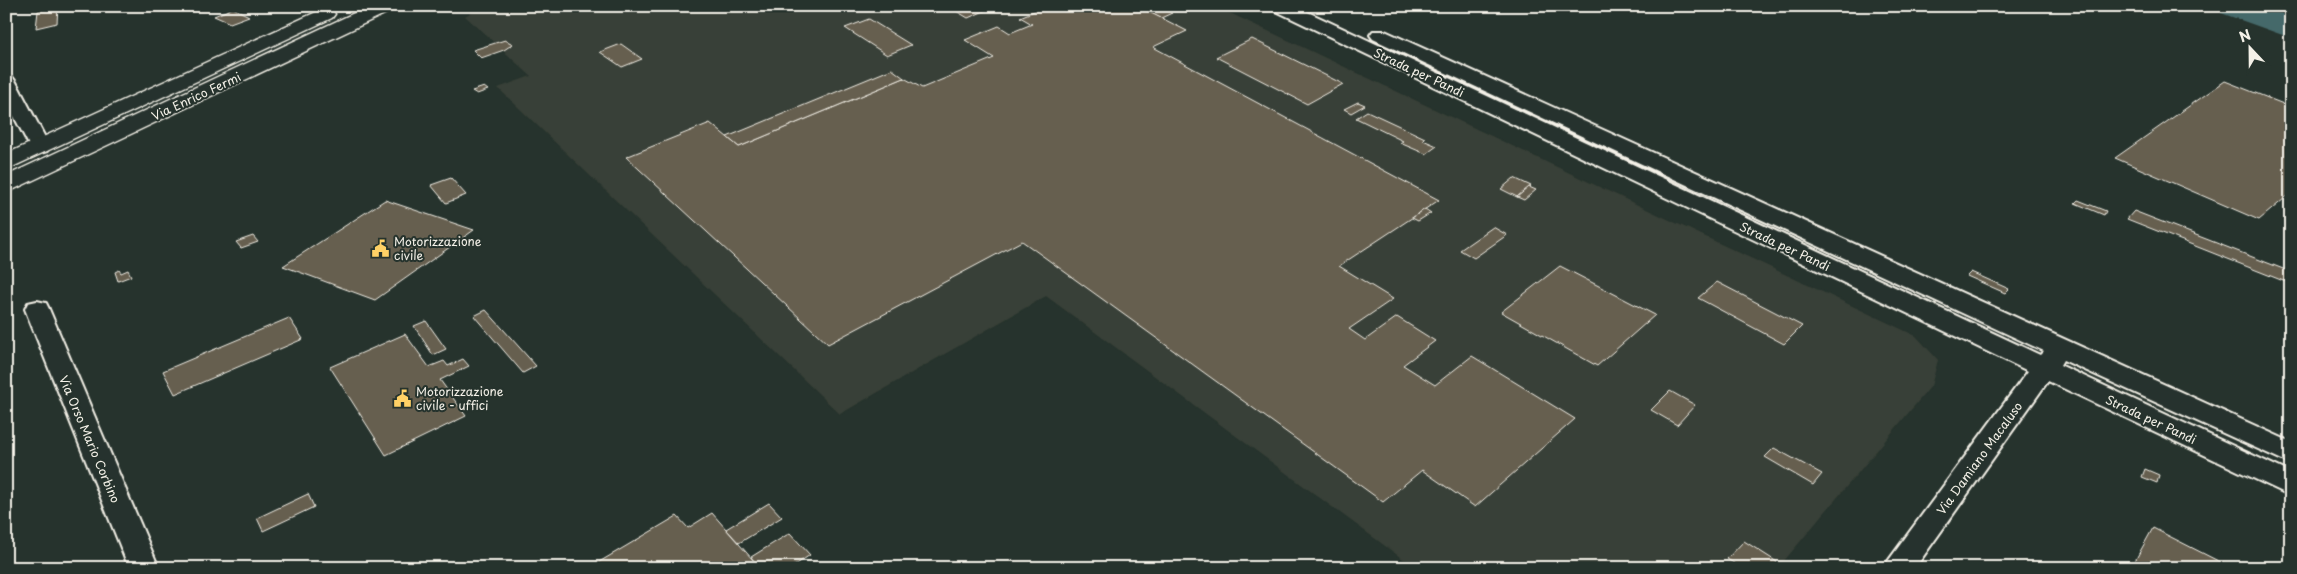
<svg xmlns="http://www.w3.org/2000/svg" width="2297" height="574" viewBox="0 0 2297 574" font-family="'Playpen Sans',sans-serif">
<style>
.built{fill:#394037}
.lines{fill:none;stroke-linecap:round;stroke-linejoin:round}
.river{fill:#45696a;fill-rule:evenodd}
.building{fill:#665e4f;stroke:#f4f1e8}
.minor-casing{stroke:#f4f1e8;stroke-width:4}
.tertiary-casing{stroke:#f4f1e8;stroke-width:3}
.minor{fill:#26332d;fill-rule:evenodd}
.tertiary{fill:#26332d;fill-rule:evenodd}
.labels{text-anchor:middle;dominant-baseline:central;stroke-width:4;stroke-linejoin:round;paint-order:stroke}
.street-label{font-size:12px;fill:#f4f1e8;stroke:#26332d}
.poi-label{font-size:12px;fill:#f4f1e8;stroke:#26332d;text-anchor:start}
</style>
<rect width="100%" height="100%" fill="#26332d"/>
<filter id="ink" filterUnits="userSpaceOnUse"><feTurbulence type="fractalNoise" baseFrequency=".02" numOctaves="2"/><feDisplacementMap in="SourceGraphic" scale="10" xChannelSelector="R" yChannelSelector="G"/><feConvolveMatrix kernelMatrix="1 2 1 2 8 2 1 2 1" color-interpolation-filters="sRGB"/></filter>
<g filter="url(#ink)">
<polygon class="built" points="483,6 1215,6 1916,336 1938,360 1931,386 1778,568 1415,568 1046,296 840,414 498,88 531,76 465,16"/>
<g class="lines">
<polygon class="river" points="2217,6 2262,6 2291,17 2291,38 2221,13"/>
</g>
<g class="building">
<polygon points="58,6 57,23 36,28 38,11"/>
<polygon points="948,6 996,6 968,18"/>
<polygon points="1046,6 1138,6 1187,31 1153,47 1439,200 1339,266 1393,299 1349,329 1365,340 1397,317 1435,341 1403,365 1435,385 1472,356 1575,419 1475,507 1422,470 1383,502 1022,241 828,344 626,157 710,123 739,147 904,78 922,88 994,58 965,40 999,26 1010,33 1032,24 1020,17"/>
<polygon points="1147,6 1159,6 1172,13 1161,18 1139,7"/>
<polygon points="233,8 249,16 230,23 214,16"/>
<polygon points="869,19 911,45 887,55 845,28"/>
<polygon points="1252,39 1343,84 1307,104 1216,57"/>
<polygon points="505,40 513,44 504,50 481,58 473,50"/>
<polygon points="621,44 642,59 622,67 600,52"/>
<polygon points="892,69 904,78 739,147 727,137"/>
<polygon points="2225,81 2291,107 2291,193 2259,220 2115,158"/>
<polygon points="484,87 488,90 477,94 472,91"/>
<polygon points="1358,102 1365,105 1351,113 1344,109"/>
<polygon points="1367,111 1425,138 1423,140 1437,146 1426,154 1400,143 1403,141 1356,118"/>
<polygon points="451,178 466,195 446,203 431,185"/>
<polygon points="1514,178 1531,186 1517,197 1501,189"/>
<polygon points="1529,187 1536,190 1524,200 1517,197"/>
<polygon points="385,200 474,230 375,300 283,266"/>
<polygon points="2078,200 2106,211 2104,215 2075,203"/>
<polygon points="1425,209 1431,213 1418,221 1412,218"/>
<polygon points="2134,211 2291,272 2291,284 2127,219"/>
<polygon points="1493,227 1507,235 1474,258 1460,250"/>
<polygon points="253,236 258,242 241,248 236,242"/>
<polygon points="1560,266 1655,315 1597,366 1501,312"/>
<polygon points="119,270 121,273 128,270 131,276 118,281 115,272"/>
<polygon points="1971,272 2009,289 2005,293 1967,276"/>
<polygon points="1717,282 1802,326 1784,344 1698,298"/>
<polygon points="486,310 536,366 523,373 474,316"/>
<polygon points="289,318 303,339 175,394 163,371"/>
<polygon points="426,321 446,349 433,355 414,326"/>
<polygon points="405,334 429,367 444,361 448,366 463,359 469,366 440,380 466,416 386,455 330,367"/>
<polygon points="1670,391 1695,405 1677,425 1651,410"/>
<polygon points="1774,448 1822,474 1813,485 1765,457"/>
<polygon points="2145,469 2159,475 2157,483 2142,477"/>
<polygon points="308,494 314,507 263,531 257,518"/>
<polygon points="769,503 782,517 739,543 726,529"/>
<polygon points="712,513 760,568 589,568 677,516 688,528"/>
<polygon points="2153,528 2232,568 2131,568"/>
<polygon points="790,533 810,555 791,568 760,568 751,557"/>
<polygon points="1744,541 1777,562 1772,568 1742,568 1727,559"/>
</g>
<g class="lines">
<defs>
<g id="minor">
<polygon points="1271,6 1295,6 2040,355 2044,351 1373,39 1370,35 1373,31 1385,31 2291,442 2291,464 2063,360 2060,365 2291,473 2291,496 2048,381 1915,568 1883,568 2028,371 1274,10"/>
<polygon points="6,76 13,78 16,82 50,147 47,151 40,153 33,151 30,147 6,101"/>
<polygon points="37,301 46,303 49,309 159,568 129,568 25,309 28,303"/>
</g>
<g id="tertiary">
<polygon points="369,6 396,6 393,10 6,193 6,176"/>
<polygon points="325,8 332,10 335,14 332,18 6,170 6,154"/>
</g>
</defs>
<use href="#minor" class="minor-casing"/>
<use href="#tertiary" class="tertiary-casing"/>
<use href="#minor" class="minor"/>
<use href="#tertiary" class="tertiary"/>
</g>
</g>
<defs>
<symbol id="civic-bare" viewBox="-9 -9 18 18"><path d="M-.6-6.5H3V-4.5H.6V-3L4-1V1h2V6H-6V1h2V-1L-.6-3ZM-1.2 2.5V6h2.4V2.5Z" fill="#ffd166" stroke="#26332d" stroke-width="2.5" paint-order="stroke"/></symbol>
</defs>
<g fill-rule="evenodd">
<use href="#civic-bare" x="368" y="236" width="25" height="25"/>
<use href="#civic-bare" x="390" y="386" width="25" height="25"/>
</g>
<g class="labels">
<g class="street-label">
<text transform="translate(1419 72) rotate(25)">Strada per Pandi</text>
<text transform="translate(196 96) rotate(-25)">Via Enrico Fermi</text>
<text transform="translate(1785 246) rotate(25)">Strada per Pandi</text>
<text transform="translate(2151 419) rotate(25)">Strada per Pandi</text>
<text transform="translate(90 439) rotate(67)">Via Orso Mario Corbino</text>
<text transform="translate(1979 458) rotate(-54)">Via Damiano Macaluso</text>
</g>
<g class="poi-label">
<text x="394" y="241">Motorizzazione<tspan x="394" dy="14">civile</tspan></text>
<text x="416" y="391">Motorizzazione<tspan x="416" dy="14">civile - uffici</tspan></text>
</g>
</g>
<rect width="2297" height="574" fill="none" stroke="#26332d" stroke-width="25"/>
<rect x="12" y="12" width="2272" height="549" fill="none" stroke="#f4f1e8" stroke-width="2" filter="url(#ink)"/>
<g transform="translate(2250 48) rotate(338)" stroke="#26332d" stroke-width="4" paint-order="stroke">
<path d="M0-4L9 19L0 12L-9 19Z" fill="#f4f1e8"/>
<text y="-8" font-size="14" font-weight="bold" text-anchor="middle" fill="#f4f1e8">N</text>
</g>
</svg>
